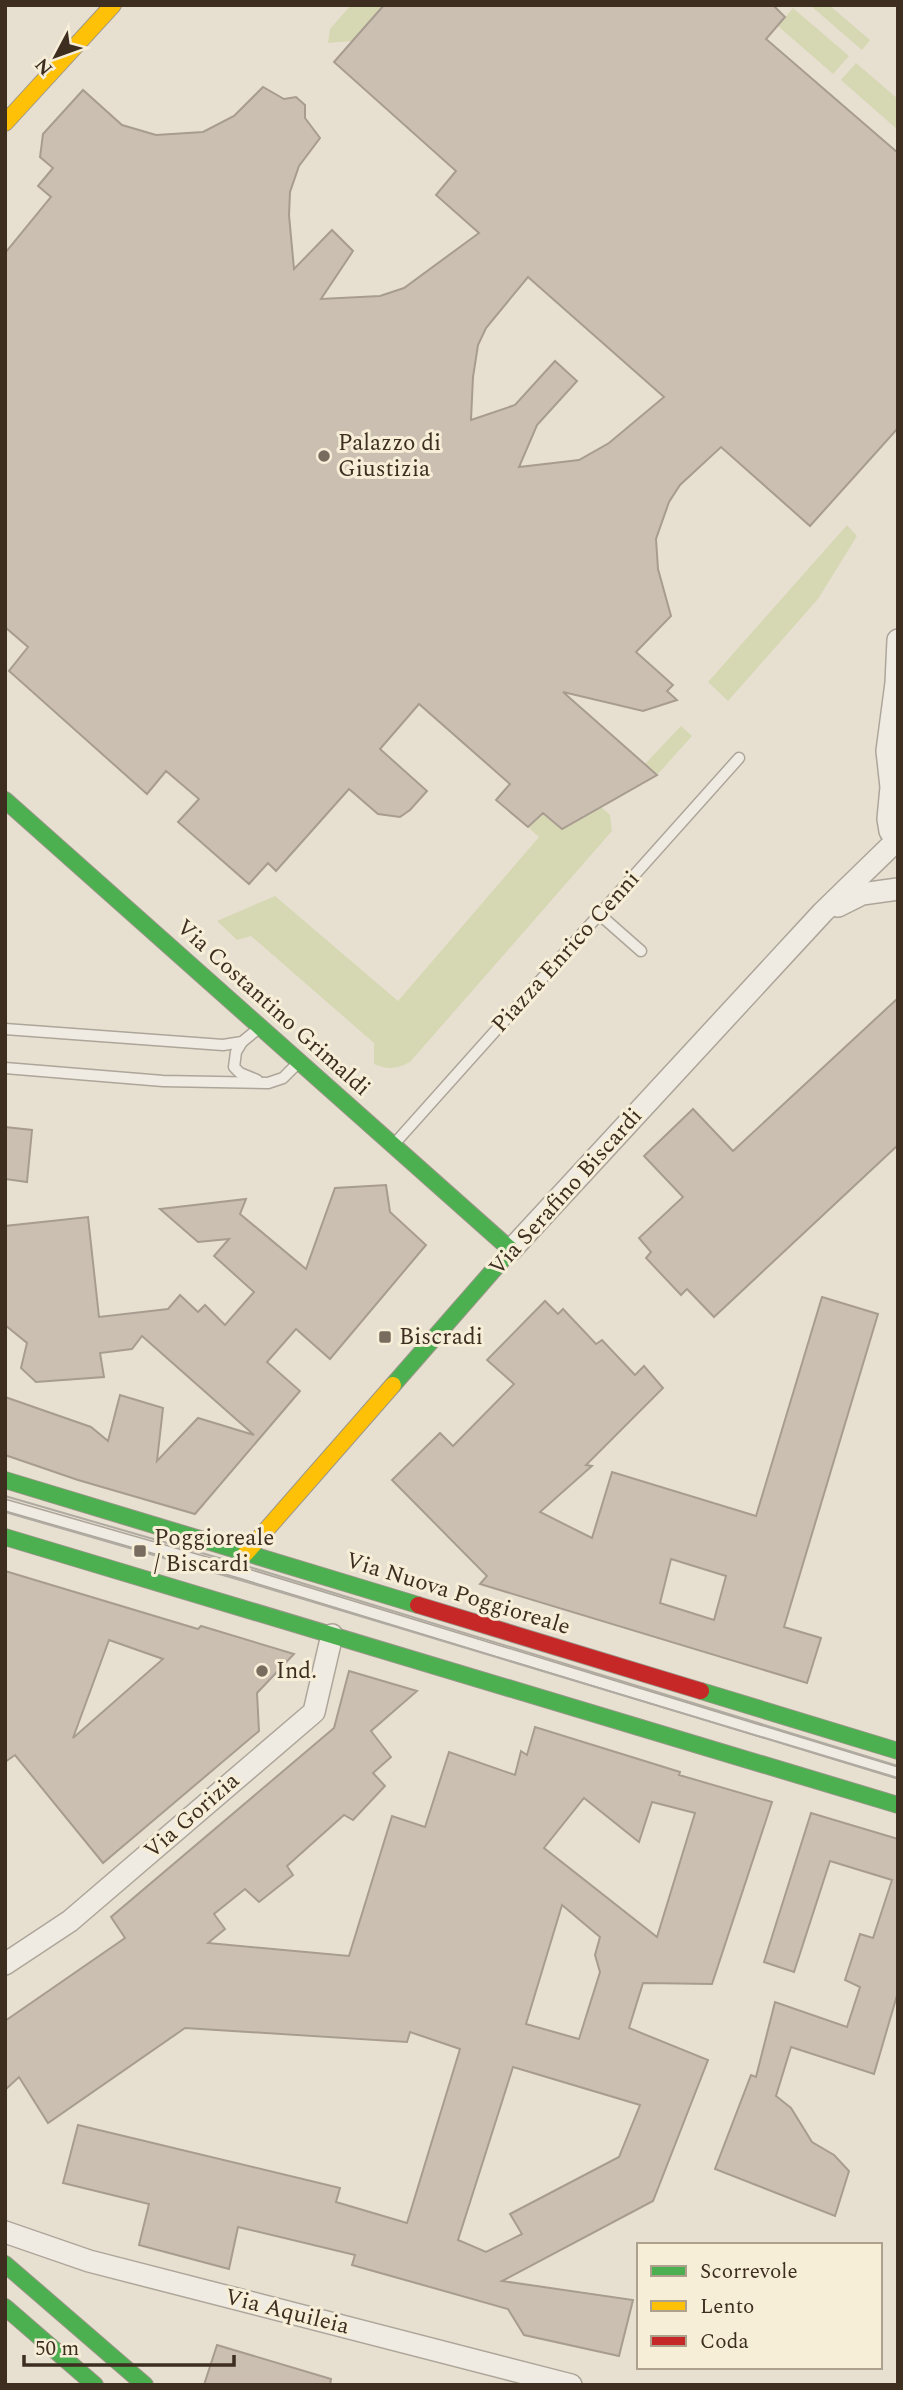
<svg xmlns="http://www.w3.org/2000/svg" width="903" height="2390" viewBox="0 0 903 2390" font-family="Spectral,serif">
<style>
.green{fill:#d6d7b3}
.building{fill:#cbbfb2;stroke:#a89c90;stroke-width:2;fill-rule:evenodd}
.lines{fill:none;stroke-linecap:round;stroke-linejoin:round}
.lane-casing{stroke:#ada599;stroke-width:13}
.street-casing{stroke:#ada599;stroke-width:24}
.fast-casing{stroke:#9c958a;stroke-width:18}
.slow-casing{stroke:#9c958a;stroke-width:18}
.jam-casing{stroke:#9c958a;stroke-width:18}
.lane{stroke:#efebe3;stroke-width:10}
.street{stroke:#efebe3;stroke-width:21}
.fast{stroke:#4caf50;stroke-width:16}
.slow{stroke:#ffc107;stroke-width:16}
.jam{stroke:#c62828;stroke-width:16}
.tram{stroke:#afaaa2;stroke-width:2}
.poi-dot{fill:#786c5e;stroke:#f7eed8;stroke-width:2.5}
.labels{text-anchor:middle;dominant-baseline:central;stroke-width:6;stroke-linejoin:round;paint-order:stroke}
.poi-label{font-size:23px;fill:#3d2e20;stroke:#f7eed8;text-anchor:start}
.street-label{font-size:23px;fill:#3d2e20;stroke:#f7eed8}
</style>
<rect width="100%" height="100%" fill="#e7e0d1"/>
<g class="green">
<polygon points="351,5 384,5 352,41 328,43 330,29"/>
<polygon points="810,5 829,5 870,40 862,50"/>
<polygon points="793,8 849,56 833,74 778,26"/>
<polygon points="856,63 898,99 898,130 841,80"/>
<polygon points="847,525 857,536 818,599 728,701 708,682"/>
<polygon points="681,726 692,736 657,775 645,764"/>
<path d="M 601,807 L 610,815 L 612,831 L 410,1062 C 397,1069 388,1070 374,1064 L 374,1043 L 251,936 L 237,940 L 217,921 L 275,896 L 398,1001 L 539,837 L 528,827 L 543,813 L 562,829 Z"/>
</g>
<g class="building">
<path d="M 384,5 L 773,5 L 785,17 L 766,39 L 898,153 L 898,428 L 810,526 L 721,447 L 680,485 L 669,502 L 656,539 L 658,569 L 671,616 L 636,652 L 673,685 L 667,691 L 677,700 L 643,711 L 563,692 L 657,775 L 562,829 L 543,813 L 528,827 L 496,800 L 510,784 L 419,704 L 380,749 L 427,791 L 410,810 L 400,817 L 378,814 L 349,789 L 276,871 L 268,863 L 249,884 L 178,822 L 199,799 L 166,771 L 147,794 L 9,671 L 28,647 L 5,627 L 5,253 L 51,197 L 38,186 L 53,168 L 40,157 L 43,134 L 83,90 L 122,125 L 156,135 L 203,132 L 234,116 L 263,87 L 284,99 L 296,97 L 305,105 L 305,118 L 320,138 L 299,166 L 290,192 L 289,215 L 294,269 L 332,230 L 353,251 L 321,299 L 380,296 L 404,288 L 479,233 L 436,195 L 456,171 L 334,62 ZM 528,277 L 664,397 L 609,443 L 579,460 L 519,467 L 537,425 L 577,381 L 555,361 L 515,405 L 471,420 L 473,377 L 478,345 L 486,328 Z"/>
<polygon points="898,998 898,1145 714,1317 687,1289 681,1295 646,1258 651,1252 639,1238 683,1197 644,1156 693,1109 733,1151"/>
<polygon points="5,1127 32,1130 27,1182 5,1179"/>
<polygon points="386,1185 390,1212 426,1245 330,1359 296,1329 267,1362 300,1391 195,1514 78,1480 5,1455 5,1397 91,1427 108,1441 120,1395 163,1408 157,1461 198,1418 254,1435 142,1336 132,1349 100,1353 104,1377 36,1382 21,1368 27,1343 5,1325 5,1226 88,1217 99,1317 168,1309 180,1295 198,1312 205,1305 225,1325 254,1292 214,1256 229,1239 198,1242 160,1209 246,1199 240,1214 306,1269 335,1188"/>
<path d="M 822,1297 L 878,1314 L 784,1627 L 821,1638 L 807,1683 L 480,1584 L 487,1576 L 392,1480 L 440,1433 L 453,1446 L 514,1384 L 487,1360 L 545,1301 L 558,1314 L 563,1309 L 596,1344 L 602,1340 L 635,1375 L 644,1366 L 663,1388 L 586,1465 L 592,1466 L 540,1512 L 592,1538 L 612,1472 L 756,1516 ZM 671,1559 L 726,1576 L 714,1620 L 660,1603 Z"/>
<path d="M 5,1571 L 198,1629 L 201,1626 L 294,1654 L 257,1693 L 259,1731 L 103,1863 L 15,1755 L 5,1762 ZM 109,1640 L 163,1659 L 73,1738 Z"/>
<path d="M 349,1671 L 417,1691 L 371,1731 L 391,1757 L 373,1773 L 385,1786 L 353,1820 L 344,1815 L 287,1866 L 293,1875 L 259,1902 L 245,1889 L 214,1914 L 225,1929 L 208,1943 L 349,1956 L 392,1816 L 425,1827 L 449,1752 L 515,1775 L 521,1751 L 527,1755 L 535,1727 L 680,1772 L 679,1775 L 772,1802 L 712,1984 L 643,1983 L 629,2028 L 708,2060 L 653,2201 L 502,2281 L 633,2300 L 619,2356 L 524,2335 L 508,2309 L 352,2265 L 355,2255 L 238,2227 L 229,2269 L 139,2245 L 149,2204 L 63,2183 L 78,2125 L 340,2188 L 336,2202 L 407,2223 L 460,2049 L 410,2032 L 407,2042 L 185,2028 L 48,2123 L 19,2077 L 5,2090 L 5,2021 L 125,1938 L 111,1917 L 334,1728 ZM 584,1798 L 639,1842 L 652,1802 L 695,1813 L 657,1937 L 544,1848 ZM 562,1905 L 600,1937 L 595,1955 L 600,1972 L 579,2039 L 526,2024 ZM 513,2067 L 640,2105 L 619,2157 L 510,2214 L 522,2234 L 486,2252 L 458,2240 Z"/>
<polygon points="811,1813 898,1839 898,1992 874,2074 791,2047 776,2096 791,2108 812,2142 834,2155 849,2171 835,2216 715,2169 751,2075 756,2077 775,2002 847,2027 860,1987 845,1980 860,1934 873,1938 892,1880 830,1861 794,1972 764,1962"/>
<polygon points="217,2345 331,2379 330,2385 204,2385"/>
</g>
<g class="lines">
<defs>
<g id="lane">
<polyline points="599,914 641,951"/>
<polyline points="5,1029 223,1045 242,1042 259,1028"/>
<polyline points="242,1042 236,1052 234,1067 240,1073 257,1080"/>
<polyline points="5,1068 163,1081 268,1083 283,1078 297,1064"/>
<polyline points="396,1142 739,758"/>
<polyline points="5,1505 242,1573 898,1773"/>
</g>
<g id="street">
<polyline points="898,640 896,683 887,751 891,787 888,819 890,831 898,843"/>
<polyline points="838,906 862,894 898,889"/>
<polyline points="511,1250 823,912 896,841"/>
<polyline points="5,1964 70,1921 314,1712 332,1635"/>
<polyline points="5,2232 89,2261 571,2385"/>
</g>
<g id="fast">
<polyline points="5,800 511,1250 393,1385"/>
<polyline points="5,1480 418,1605"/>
<polyline points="5,1537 898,1805"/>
<polyline points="701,1691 898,1751"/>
<polyline points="5,2264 145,2385"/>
<polyline points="5,2307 95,2385"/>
</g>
<g id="slow">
<polyline points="5,123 113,5"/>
<polyline points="246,1553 393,1385"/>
</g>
<polyline id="jam" points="418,1605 701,1691"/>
</defs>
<use href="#lane" class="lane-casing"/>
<use href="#street" class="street-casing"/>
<use href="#fast" class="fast-casing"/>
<use href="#slow" class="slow-casing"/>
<use href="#jam" class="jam-casing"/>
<use href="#lane" class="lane"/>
<use href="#street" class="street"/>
<use href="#fast" class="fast"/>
<use href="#slow" class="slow"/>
<use href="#jam" class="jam"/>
<g class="tram">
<polyline points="5,1496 243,1565 898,1766"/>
<polyline points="5,1512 240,1580 898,1778"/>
</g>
</g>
<g class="poi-dot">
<circle cx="324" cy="456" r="7"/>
<rect x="378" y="1330" width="14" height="14" rx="3.5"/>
<rect x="133" y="1544" width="14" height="14" rx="3.5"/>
<circle cx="262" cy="1671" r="7"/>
</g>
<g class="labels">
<g class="poi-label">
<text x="338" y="443">Palazzo di<tspan x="338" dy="26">Giustizia</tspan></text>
<text x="399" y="1337">Biscradi</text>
<text x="154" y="1538">Poggioreale<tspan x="154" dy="26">/ Biscardi</tspan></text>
<text x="276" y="1671">Ind.</text>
</g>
<g class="street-label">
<text transform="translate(566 952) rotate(-48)">Piazza Enrico Cenni</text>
<text transform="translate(273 1008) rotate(42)">Via Costantino Grimaldi</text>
<text transform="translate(566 1192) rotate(-48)">Via Serafino Biscardi</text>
<text transform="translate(458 1594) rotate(17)">Via Nuova Poggioreale</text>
<text transform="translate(192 1816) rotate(-41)">Via Gorizia</text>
<text transform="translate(287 2312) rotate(14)">Via Aquileia</text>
</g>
</g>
<rect width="903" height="2390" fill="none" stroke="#3d2e20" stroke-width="14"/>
<rect x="637" y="2243" width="245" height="126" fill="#f7eed8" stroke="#ada18e" stroke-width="2"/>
<rect x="651" y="2266" width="35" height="10" fill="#4caf50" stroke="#ada18e" stroke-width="2"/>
<text x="700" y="2278" font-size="21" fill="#3d2e20">Scorrevole</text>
<rect x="651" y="2301" width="35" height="10" fill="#ffc107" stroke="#ada18e" stroke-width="2"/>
<text x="700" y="2313" font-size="21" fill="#3d2e20">Lento</text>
<rect x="651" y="2336" width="35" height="10" fill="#c62828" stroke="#ada18e" stroke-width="2"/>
<text x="700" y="2348" font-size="21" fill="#3d2e20">Coda</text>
<g transform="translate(56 56) rotate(229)" stroke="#f7eed8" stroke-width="5" paint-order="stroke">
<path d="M0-5L12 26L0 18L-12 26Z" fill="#3d2e20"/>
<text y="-10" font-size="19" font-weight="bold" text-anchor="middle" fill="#3d2e20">N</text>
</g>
<path d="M24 2355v10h210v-10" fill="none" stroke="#3d2e20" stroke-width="3.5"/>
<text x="35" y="2355" font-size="21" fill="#3d2e20" stroke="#f7eed8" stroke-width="5" paint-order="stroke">50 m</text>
</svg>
